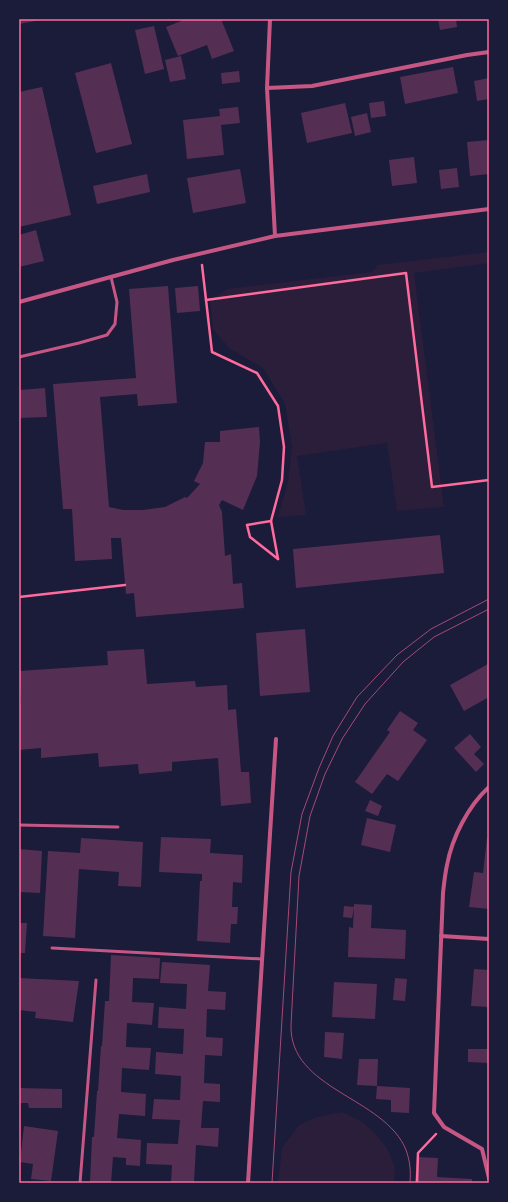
<svg xmlns="http://www.w3.org/2000/svg" width="508" height="1202" viewBox="0 0 508 1202" font-family="'Varela Round',sans-serif">
<style>
.green{fill:#2a1e3b}
.building{fill:#542f53}
.lines{fill:none;stroke-linecap:round;stroke-linejoin:round}
.path{stroke:#ff6b9d;stroke-width:2.5}
.service{stroke:#c65784;stroke-width:3}
.minor{stroke:#c65784;stroke-width:4}
.tram{stroke:#a44b75;stroke-width:1}
.neatline{fill:none;stroke:#ff6b9d;stroke-width:1.5}
</style>
<rect width="100%" height="100%" fill="#1b1b3a"/>
<g class="green">
<polygon points="489,252 489,263 414,273 444,507 397,511 387,443 297,456 306,515 278,517 288,482 292,447 285,404 263,368 229,348 213,329 210,301 227,289 372,272 378,265"/>
<polygon points="342,1112 364,1123 378,1137 387,1148 395,1167 394,1183 278,1183 282,1148 299,1125 317,1117"/>
</g>
<g class="building">
<polygon points="19,19 41,19 41,20 19,24"/>
<polygon points="186,19 221,19 234,51 212,59 207,45 178,56 166,27"/>
<polygon points="438,19 456,19 457,27 440,30"/>
<polygon points="154,26 164,69 145,74 135,30"/>
<polygon points="181,56 186,79 170,82 165,60"/>
<polygon points="111,63 132,144 96,153 75,73"/>
<polygon points="453,67 458,93 405,104 400,77"/>
<polygon points="239,71 240,82 222,84 221,73"/>
<polygon points="489,78 489,99 477,101 474,81"/>
<polygon points="42,87 71,215 19,227 19,92"/>
<polygon points="384,101 386,116 371,118 369,103"/>
<polygon points="345,103 352,133 307,143 301,113"/>
<polygon points="238,107 240,123 221,125 224,155 187,159 183,120 220,116 219,109"/>
<polygon points="367,113 371,132 355,136 351,117"/>
<polygon points="489,140 489,174 470,176 467,142"/>
<polygon points="414,157 417,183 392,186 389,160"/>
<polygon points="457,168 459,187 441,189 439,170"/>
<polygon points="240,169 246,203 193,213 187,178"/>
<polygon points="147,174 150,192 97,204 93,186"/>
<polygon points="36,230 44,261 19,267 19,235"/>
<polygon points="168,286 177,403 138,406 137,394 100,397 109,507 123,510 143,510 165,507 185,497 187,498 200,484 194,481 203,463 205,442 220,442 220,431 259,427 260,442 257,476 243,510 222,500 219,505 222,512 225,556 231,554 233,584 242,583 244,608 136,617 134,593 126,594 121,538 111,538 112,559 75,561 72,509 63,509 53,384 136,378 129,289"/>
<polygon points="198,286 200,311 177,313 175,288"/>
<polygon points="45,388 47,417 19,418 19,390"/>
<polygon points="440,535 444,573 296,588 293,549"/>
<polygon points="305,629 310,692 260,696 256,633"/>
<polygon points="144,649 147,684 195,681 196,687 227,685 228,710 236,709 241,772 249,772 251,803 221,806 218,758 172,762 172,771 139,774 138,764 99,767 98,753 41,758 41,748 19,750 19,703 21,703 19,671 108,665 107,651"/>
<polygon points="488,664 489,665 489,697 464,711 450,685"/>
<polygon points="400,711 418,723 413,730 427,740 398,781 387,774 372,794 355,782 390,732 387,730"/>
<polygon points="470,734 481,747 474,754 484,764 476,772 454,748"/>
<polygon points="370,800 382,806 378,816 365,811"/>
<polygon points="367,818 396,825 390,852 361,845"/>
<polygon points="161,837 211,839 210,853 243,855 242,883 233,882 232,907 238,907 237,924 231,924 230,943 197,941 200,881 202,881 202,874 159,872"/>
<polygon points="81,838 143,842 141,887 118,886 119,872 79,869 75,938 43,936 48,851 80,853"/>
<polygon points="487,838 489,838 489,909 469,907 474,872 483,873"/>
<polygon points="19,849 42,851 40,893 19,892"/>
<polygon points="354,904 372,905 371,928 406,930 405,959 348,957 349,927 353,928"/>
<polygon points="344,906 354,907 352,918 343,917"/>
<polygon points="19,923 27,923 25,953 19,953"/>
<polygon points="111,955 160,958 159,979 133,978 132,1002 154,1003 152,1025 127,1023 126,1047 151,1048 149,1070 122,1068 121,1092 146,1094 145,1116 119,1114 117,1138 141,1140 140,1166 126,1165 126,1158 113,1157 111,1183 90,1182 92,1137 94,1137 97,1091 98,1091 101,1046 102,1046 105,1001 109,1001"/>
<polygon points="162,962 210,965 208,991 226,992 225,1010 207,1009 206,1037 223,1038 222,1056 205,1055 204,1083 220,1084 220,1102 203,1101 201,1128 219,1128 218,1147 196,1145 194,1183 171,1183 172,1165 146,1164 147,1143 178,1144 180,1120 152,1119 154,1099 180,1100 181,1076 155,1074 156,1052 183,1054 184,1029 158,1028 159,1007 186,1009 187,984 160,983"/>
<polygon points="474,969 489,970 489,1007 471,1006"/>
<polygon points="19,978 79,981 73,1022 35,1018 36,1012 19,1010"/>
<polygon points="395,978 407,979 405,1001 393,1000"/>
<polygon points="334,982 377,984 375,1019 332,1017"/>
<polygon points="325,1032 344,1033 342,1059 324,1057"/>
<polygon points="468,1049 489,1049 489,1063 468,1062"/>
<polygon points="359,1059 378,1059 377,1086 357,1085"/>
<polygon points="377,1086 410,1088 409,1113 391,1112 391,1100 376,1099"/>
<polygon points="19,1088 62,1089 62,1108 29,1108 28,1103 19,1103"/>
<polygon points="24,1126 58,1131 51,1181 31,1179 33,1164 20,1162"/>
<polygon points="417,1157 438,1158 437,1177 472,1179 472,1183 415,1183"/>
</g>
<g class="lines">
<g class="path">
<polyline points="202,265 212,352 257,373 278,406 284,447 282,480 271,521 247,525 250,537 278,559"/>
<polyline points="206,300 406,273 432,487 489,480"/>
<polyline points="271,521 278,559"/>
<polyline points="19,597 125,585"/>
<polyline points="417,1183 418,1153 436,1134"/>
</g>
<g class="service">
<polyline points="19,357 79,343 107,335 115,324 117,302 111,277"/>
<polyline points="19,825 118,827"/>
<polyline points="52,948 262,959"/>
<polyline points="80,1183 96,980"/>
</g>
<g class="minor">
<polyline points="270,19 267,88 275,236"/>
<polyline points="267,88 312,86 467,55 489,52"/>
<polyline points="19,302 173,260 275,236 489,209"/>
<path d="M 489,787 C 468,806 452,838 447,865 C 445,874 444,884 443,893 L 434,1113 L 444,1127 L 482,1149 L 489,1178"/>
<polyline points="441,936 489,939"/>
<polyline points="248,1183 276,739"/>
</g>
<g class="tram">
<polyline points="272,1183 291,872 302,814 319,768 333,736 357,697 397,655 431,629 489,599"/>
<path d="M 410,1183 C 411,1171 410,1161 406,1150 C 385,1097 289,1090 291,1025 L 299,876 L 310,816 L 325,774 L 342,739 L 365,704 L 403,662 L 434,637 L 489,609"/>
</g>
</g>
<rect width="508" height="1202" fill="none" stroke="#1b1b3a" stroke-width="40"/>
<rect x="20" y="20" width="468" height="1162" class="neatline"/>
</svg>
